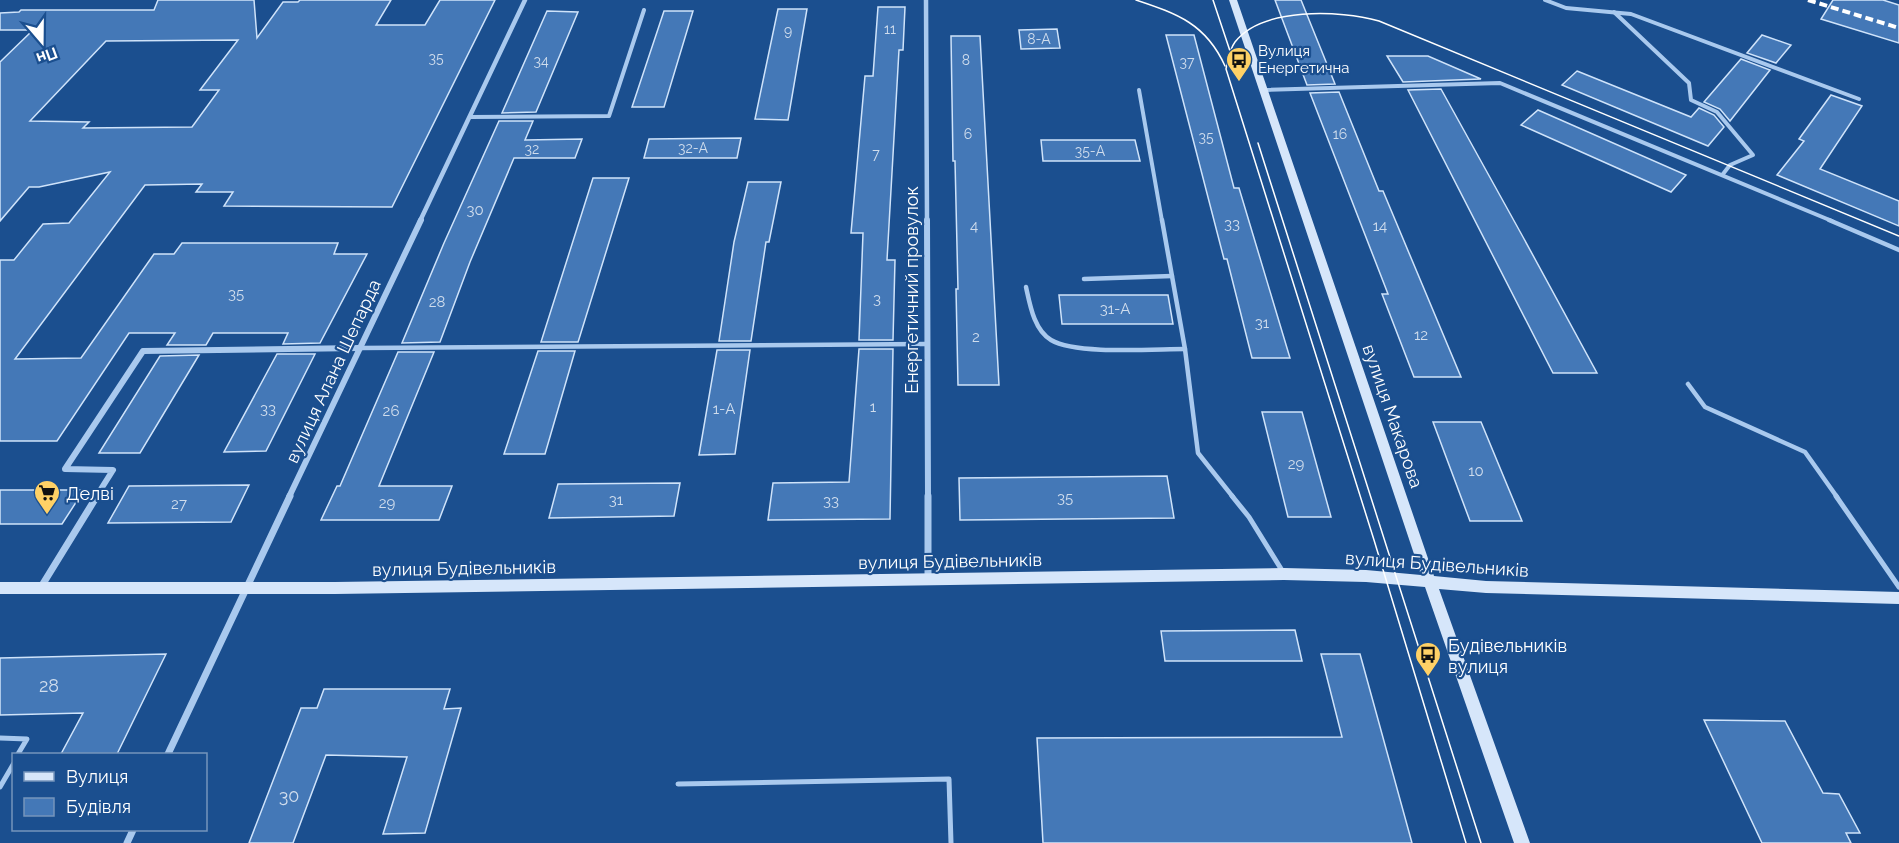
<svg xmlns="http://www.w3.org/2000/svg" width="1899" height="843" viewBox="0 0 1899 843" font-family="Raleway,sans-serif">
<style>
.building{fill:#4478b7;stroke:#cfe3fa;stroke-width:1.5;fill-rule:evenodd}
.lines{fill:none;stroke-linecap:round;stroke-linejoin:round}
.lane-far2{stroke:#a9c9ee;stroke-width:4}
.lane-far1{stroke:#a9c9ee;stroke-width:4.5}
.lane{stroke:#a9c9ee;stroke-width:5}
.street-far2{stroke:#a9c9ee;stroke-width:4.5}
.street-far1{stroke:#a9c9ee;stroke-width:6}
.street{stroke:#a9c9ee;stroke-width:7}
.secondary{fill:#d6e6fa;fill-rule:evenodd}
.tram{stroke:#fff;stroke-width:1.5}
.rail{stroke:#fff;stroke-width:4;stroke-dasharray:8 4;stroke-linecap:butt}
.labels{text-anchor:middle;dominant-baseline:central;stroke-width:4.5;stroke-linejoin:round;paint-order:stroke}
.far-number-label{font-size:14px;fill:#d0dded}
.far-poi-label{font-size:15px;fill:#fff;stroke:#1b4f8f;text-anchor:start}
.number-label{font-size:15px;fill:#d0dded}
.street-label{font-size:18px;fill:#fff;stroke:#1b4f8f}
.poi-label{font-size:18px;fill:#fff;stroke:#1b4f8f;text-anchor:start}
.near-number-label{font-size:18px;fill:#d0dded}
</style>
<rect width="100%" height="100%" fill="#1b4f8f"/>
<g class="building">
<path d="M 158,0 L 254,0 L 257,38 L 283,2 L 298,2 L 300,0 L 391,0 L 376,25 L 425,25 L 440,0 L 495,0 L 392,207 L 224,206 L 233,192 L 196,192 L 202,184 L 145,185 L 15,359 L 81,358 L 154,254 L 174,254 L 182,243 L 338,243 L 334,254 L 367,254 L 320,343 L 283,344 L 288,333 L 213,333 L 206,345 L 167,345 L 175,333 L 129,333 L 57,441 L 0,441 L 0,260 L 14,260 L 43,224 L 69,223 L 110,172 L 39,187 L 29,187 L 0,221 L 0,62 L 33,30 L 0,30 L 0,13 L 19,12 L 21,10 L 154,10 ZM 238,40 L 200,90 L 219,90 L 192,127 L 83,128 L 89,122 L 30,121 L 106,41 Z"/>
<polygon points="1275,0 1301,0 1335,84 1307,85"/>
<polygon points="1833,0 1883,0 1899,5 1899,43 1821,19"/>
<polygon points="878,7 905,7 903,50 899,50 887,260 895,260 893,340 859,340 863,233 851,233 865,76 873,76"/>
<polygon points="778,9 807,9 788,120 755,119"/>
<polygon points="547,11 578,12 536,112 502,113"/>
<polygon points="664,11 693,11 664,107 632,107"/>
<polygon points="1057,29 1060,48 1021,49 1019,30"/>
<polygon points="1166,35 1194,35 1234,188 1239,188 1290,358 1252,358 1227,259 1224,259"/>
<polygon points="1762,35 1791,45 1776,63 1747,53"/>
<polygon points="951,36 980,36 999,385 958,385 956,289 958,289 955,161 953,161"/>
<polygon points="1387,56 1428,56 1481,79 1403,82"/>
<polygon points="1741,59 1770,70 1730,121 1720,109 1704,102"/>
<polygon points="1577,71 1691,117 1699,108 1714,115 1724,127 1708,146 1562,85"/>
<polygon points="1441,89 1523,237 1597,373 1553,373 1408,90"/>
<polygon points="1339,92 1379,191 1383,191 1461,377 1414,377 1382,294 1388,294 1310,93"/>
<polygon points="1831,95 1862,106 1820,169 1899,201 1899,226 1777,175 1804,141 1799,139"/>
<polygon points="1538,110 1686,175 1671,192 1521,125"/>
<polygon points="499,121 533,121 525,140 582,139 575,158 514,158 470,262 440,342 402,343 444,243"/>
<polygon points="741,138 737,158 644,158 649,139"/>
<polygon points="1041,140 1135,140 1140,161 1043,161"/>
<polygon points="593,178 629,178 579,339 578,342 541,342"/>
<polygon points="748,182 781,182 769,242 766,242 751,341 719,341 734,242"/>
<polygon points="1059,295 1168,295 1173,324 1062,324"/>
<polygon points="859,349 893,349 890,519 768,520 773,483 849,482"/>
<polygon points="717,350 750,350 735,454 699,455"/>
<polygon points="538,351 575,351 545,454 504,454"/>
<polygon points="398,352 434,352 379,486 452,486 439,520 321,520 337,486 340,486"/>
<polygon points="277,354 315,354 266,451 224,452"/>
<polygon points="199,355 140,453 99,453 160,356"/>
<polygon points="1262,412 1302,412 1331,517 1288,517"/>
<polygon points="1433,422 1481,422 1522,521 1470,521"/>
<polygon points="1167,476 1174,518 960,520 959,478"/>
<polygon points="680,483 674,516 549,518 558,484"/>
<polygon points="249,485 231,522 108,523 129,486"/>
<polygon points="0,490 84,490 62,524 0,524"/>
<polygon points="1295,630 1302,661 1165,661 1161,631"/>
<polygon points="166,654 117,754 61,754 83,713 0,715 0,658"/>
<polygon points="1321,654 1360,654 1412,843 1043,843 1037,738 1342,737"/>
<polygon points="324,689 450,689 444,709 461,708 425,833 383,834 407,757 326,755 293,843 249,843 301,708 317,708"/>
<polygon points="1704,720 1785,721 1823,793 1839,794 1860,833 1846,833 1851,843 1762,843"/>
</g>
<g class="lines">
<g class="lane-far2">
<polyline points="1545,0 1566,8 1631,14 1859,99"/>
<polyline points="1614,12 1689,83 1691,100 1717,112 1753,155 1730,165 1723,174"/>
<polyline points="1139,90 1162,221"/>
<polyline points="1263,90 1500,83 1832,221"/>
<polyline points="470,117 609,116 644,10"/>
</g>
<g class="lane-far1">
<polyline points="1162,220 1185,349 1198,453 1233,497"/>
<polyline points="1829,220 1899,250"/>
<polyline points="1084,279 1172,276"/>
<path d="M 1026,287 C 1030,305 1034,330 1051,340 C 1076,355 1154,349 1185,349"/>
<polyline points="360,348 926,344"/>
<polyline points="1688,384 1705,407 1805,452 1837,497"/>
</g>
<g class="lane">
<polyline points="1232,496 1249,517 1283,572"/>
<polyline points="1836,496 1899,587"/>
<polyline points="0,738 27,739 18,754"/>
<polyline points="678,784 949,779 951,843"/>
<polyline points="0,787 14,763"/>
</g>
<g class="street-far2">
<polyline points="926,0 927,221"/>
<polyline points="420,221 525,0"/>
</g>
<g class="street-far1">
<polyline points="927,220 928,497"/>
<polyline points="96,497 113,470 65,469 143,351 360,348"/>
<polyline points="289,497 421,220"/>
</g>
<g class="street">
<polyline points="928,496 928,579"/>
<polyline points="41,587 97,496"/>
<polyline points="168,754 290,496"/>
<polyline points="127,843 133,830"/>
</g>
<polygon class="secondary" points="1229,0 1237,0 1434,576 1486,581 1899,592 1899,604 1486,593 1439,589 1530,843 1514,843 1425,587 1366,582 1284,580 335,594 0,594 0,582 335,582 1284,568 1366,570 1421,575"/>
<g class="tram">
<path d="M 1136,0 C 1178,14 1206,24 1225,66"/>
<polyline points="1213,0 1236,69"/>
<polyline points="1258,143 1481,843"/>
<path d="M 1466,843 L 1374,540 L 1226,69 C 1228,60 1229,50 1235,42 C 1262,7 1340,10 1379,21 L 1899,236"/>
</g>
<polyline class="rail" points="1808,0 1899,28"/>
</g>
<defs>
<symbol id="bus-pin" viewBox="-11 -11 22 30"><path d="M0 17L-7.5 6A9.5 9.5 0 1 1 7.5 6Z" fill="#ffd166" stroke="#1b4f8f"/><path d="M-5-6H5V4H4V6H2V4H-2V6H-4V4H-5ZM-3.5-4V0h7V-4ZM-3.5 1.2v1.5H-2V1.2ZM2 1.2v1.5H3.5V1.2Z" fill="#111"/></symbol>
<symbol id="supermarket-pin" viewBox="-11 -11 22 30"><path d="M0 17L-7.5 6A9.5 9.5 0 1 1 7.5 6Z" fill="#ffd166" stroke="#1b4f8f"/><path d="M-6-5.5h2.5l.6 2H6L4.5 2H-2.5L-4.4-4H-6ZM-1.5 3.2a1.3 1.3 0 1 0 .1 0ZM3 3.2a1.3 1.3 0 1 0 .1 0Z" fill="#111"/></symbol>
</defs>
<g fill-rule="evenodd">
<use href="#bus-pin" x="1224" y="45" width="30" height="40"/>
<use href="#supermarket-pin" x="32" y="478" width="30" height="40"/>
<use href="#bus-pin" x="1413" y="640" width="30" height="40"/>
</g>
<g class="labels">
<g class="far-number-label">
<text x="890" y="29">11</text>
<text x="788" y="31">9</text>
<text x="1039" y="39">8-А</text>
<text x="436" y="58">35</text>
<text x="966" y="60">8</text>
<text x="541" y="61">34</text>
<text x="1187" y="62">37</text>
<text x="968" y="134">6</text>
<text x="1340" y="134">16</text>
<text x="1206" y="137">35</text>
<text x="693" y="148">32-А</text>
<text x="532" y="149">32</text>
<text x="1090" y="151">35-А</text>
<text x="876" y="154">7</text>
</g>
<g class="far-poi-label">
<text x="1258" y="51">Вулиця<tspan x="1258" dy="17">Енергетична</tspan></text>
</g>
<g class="number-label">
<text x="475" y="210">30</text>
<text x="1232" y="224">33</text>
<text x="974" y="226">4</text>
<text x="1380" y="226">14</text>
<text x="236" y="294">35</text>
<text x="877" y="299">3</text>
<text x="437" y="302">28</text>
<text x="1115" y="309">31-А</text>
<text x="1262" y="323">31</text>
<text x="1421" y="335">12</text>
<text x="976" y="337">2</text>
<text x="873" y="407">1</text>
<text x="268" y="409">33</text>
<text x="724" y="409">1-А</text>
<text x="391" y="411">26</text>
<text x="1296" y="464">29</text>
<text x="1476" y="471">10</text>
<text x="1065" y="498">35</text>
<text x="616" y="500">31</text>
<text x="831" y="501">33</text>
<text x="387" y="503">29</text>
<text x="179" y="504">27</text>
</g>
<g class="street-label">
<text transform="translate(911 290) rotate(-90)">Енергетичний провулок</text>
<text transform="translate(333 371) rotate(-65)">вулиця Алана Шепарда</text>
<text transform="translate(1393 416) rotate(71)">вулиця Макарова</text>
<text transform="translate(950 561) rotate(-1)">вулиця Будівельників</text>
<text transform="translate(1437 564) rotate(4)">вулиця Будівельників</text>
<text transform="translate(464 568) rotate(-1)">вулиця Будівельників</text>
</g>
<g class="poi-label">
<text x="66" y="493">Делві</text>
<text x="1448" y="645">Будівельників<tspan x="1448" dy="21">вулиця</tspan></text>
</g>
<g class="near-number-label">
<text x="49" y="685">28</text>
<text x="289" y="795">30</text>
</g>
</g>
<rect x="12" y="753" width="195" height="78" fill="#1b4f8f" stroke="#7695bc" stroke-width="1.5"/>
<rect x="24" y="772" width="30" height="9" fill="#d6e6fa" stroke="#7695bc" stroke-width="1.5"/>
<text x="66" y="783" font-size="18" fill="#ffffff">Вулиця</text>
<rect x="24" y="798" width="30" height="18" fill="#4478b7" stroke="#7695bc" stroke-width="1.5"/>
<text x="66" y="813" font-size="18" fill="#ffffff">Будівля</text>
<g transform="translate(42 42) rotate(160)" stroke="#1b4f8f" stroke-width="4.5" paint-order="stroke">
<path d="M0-4.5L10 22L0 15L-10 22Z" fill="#ffffff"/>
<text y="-9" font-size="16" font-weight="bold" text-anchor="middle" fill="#ffffff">Пн</text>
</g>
</svg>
